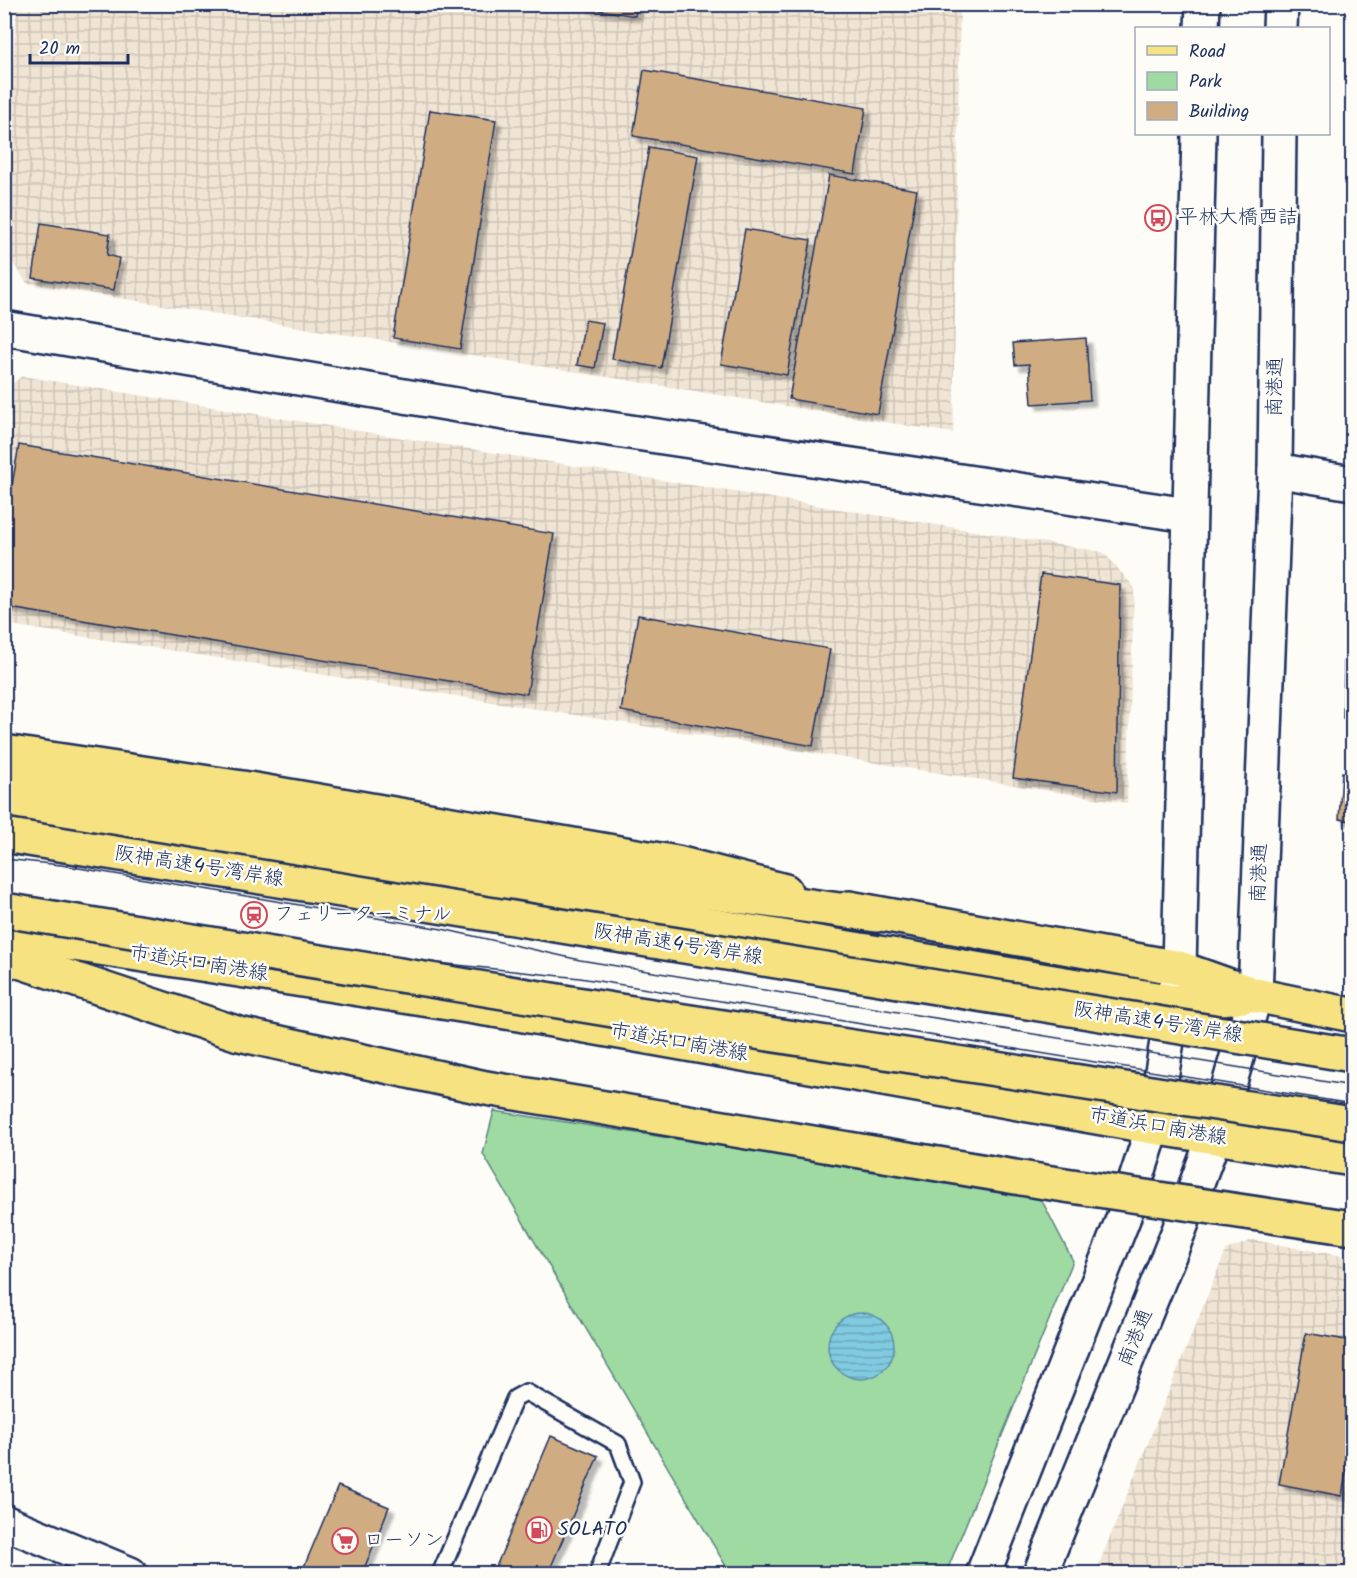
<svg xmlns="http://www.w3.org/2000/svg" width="1357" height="1578" viewBox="0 0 1357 1578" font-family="Kalam,'Klee One',sans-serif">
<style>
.industrial{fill:url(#industrial-grid)}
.green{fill:#9edaa1;stroke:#5c8480;stroke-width:1.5}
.water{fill:url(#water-rules);stroke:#588dad;stroke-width:1.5}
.building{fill:#d0ac82;stroke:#1b2f5e;stroke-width:1.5;filter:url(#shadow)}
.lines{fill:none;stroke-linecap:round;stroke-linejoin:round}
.lane-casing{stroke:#1b2f5e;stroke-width:20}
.secondary-casing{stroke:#1b2f5e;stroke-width:38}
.primary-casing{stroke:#1b2f5e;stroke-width:38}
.highway-casing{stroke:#1b2f5e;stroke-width:38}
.lane{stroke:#fdfcf7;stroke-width:15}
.secondary{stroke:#fdfcf7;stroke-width:33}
.primary{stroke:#f7e281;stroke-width:33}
.highway{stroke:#f7e281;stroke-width:33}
.tram{stroke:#1b2f5e;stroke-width:1.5}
.highway-bridge-casing{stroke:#1b2f5e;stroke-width:38;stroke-linecap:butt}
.highway-bridge{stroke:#f7e281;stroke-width:33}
.labels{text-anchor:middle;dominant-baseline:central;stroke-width:5;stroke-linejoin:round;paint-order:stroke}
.poi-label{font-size:20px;fill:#1b2f5e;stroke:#fdfcf7;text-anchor:start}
.street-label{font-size:20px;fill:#1b2f5e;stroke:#fdfcf7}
</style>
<defs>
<pattern id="industrial-grid" width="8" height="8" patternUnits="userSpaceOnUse" patternTransform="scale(1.5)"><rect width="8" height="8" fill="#f0e4d4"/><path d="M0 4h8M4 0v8" fill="none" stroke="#cdc4b8"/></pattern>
<pattern id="water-rules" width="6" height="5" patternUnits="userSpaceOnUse" patternTransform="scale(1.5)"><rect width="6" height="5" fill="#81cbe1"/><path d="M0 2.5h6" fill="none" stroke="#69a5ba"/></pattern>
<filter id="shadow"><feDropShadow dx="5.5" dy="5.5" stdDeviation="1.5" flood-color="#0004"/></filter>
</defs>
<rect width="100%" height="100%" fill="#fdfcf7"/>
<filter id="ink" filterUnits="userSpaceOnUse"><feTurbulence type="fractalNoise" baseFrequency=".0167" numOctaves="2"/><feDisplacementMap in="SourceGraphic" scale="12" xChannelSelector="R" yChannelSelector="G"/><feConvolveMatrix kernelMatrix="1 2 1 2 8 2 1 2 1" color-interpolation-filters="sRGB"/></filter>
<g filter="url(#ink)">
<g class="industrial">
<polygon points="17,5 960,5 953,433 27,283 4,251 5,177"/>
<polygon points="22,376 1103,552 1134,587 1127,803 5,624 4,390"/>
<polygon points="1253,1240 1352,1258 1352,1573 1095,1574 1226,1250"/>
</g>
<polygon class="green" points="494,1111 1039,1195 1073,1261 946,1573 730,1573 483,1154"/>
<circle class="water" cx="861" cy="1346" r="33"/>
<g class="building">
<polygon points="583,4 637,4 635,16 583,7"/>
<polygon points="644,70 866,108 855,174 633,136"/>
<polygon points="430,110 496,120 460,349 393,338"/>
<polygon points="649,147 698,156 661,368 612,359"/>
<polygon points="829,175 917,190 878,414 789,399"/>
<polygon points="41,223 110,234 107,255 119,258 114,290 33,278"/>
<polygon points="745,229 811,240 787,375 721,364"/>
<polygon points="585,320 603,323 595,368 577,365"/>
<polygon points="1086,338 1090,400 1032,404 1029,364 1015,365 1013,343"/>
<polygon points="19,445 554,534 527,694 4,607 4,531"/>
<polygon points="1041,574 1120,585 1117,792 1013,778"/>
<polygon points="1352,604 1352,718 1343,718 1345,605"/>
<polygon points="638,615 830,649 813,746 621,711"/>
<polygon points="1342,772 1352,772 1352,821 1339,819"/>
<polygon points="1306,1333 1352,1341 1352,1438 1342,1496 1279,1484"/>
<polygon points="551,1436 598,1456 548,1574 493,1574"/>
<polygon points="338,1486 389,1507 362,1574 301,1574"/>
</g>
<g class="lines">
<defs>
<polyline id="lane" points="440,1574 515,1398 526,1392 618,1444 632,1482 597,1574"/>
<g id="secondary">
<polyline points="1202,28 1203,4"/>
<polyline points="1280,28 1281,4"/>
<polyline points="4,328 516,415 1188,515"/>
<polyline points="1275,470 1352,483"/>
<polyline points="4,1522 130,1574"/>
<polyline points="983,1574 1123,1219 1153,1127 1179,968 1199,134"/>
<polyline points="1040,1574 1180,1228 1214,1137 1255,995 1275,470 1279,134"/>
</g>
<g id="primary">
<polyline points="4,752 249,789 677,863 785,891"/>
<polyline points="4,808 1174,1002 1243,996"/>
<polyline points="849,908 1179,968 1255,995 1352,1015"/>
<polyline points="4,933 518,1014 1153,1127 1352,1159"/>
</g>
<g id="highway">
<polyline points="4,781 548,870 876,915"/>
<polyline points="4,956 239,1034"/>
</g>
</defs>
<use href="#lane" class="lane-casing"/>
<use href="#secondary" class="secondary-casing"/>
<use href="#primary" class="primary-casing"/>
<use href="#highway" class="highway-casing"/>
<use href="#lane" class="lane"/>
<use href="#secondary" class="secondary"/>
<use href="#primary" class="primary"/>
<use href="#highway" class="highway"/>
<g class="tram">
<polyline points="4,859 61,865 252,897 442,929 580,960 1352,1086"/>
<polyline points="4,892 53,903 438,963 580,978 1352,1104"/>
</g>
<defs>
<g id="highway-bridge">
<polyline points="4,835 1352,1055"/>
<polyline points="4,910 613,1010 1352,1124"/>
<polyline points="239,1034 486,1088 1045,1182 1352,1228"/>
</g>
</defs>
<use href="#highway-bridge" class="highway-bridge-casing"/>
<use href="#highway-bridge" class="highway-bridge"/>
</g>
</g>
<defs>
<symbol id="bus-ring" viewBox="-11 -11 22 22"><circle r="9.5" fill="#fdfcf7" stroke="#d1495b" stroke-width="1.5"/><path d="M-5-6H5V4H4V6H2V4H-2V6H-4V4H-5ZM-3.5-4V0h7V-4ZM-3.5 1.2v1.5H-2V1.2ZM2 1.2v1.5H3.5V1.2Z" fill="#d1495b"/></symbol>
<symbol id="station-ring" viewBox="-11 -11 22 22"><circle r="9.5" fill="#fdfcf7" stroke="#d1495b" stroke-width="1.5"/><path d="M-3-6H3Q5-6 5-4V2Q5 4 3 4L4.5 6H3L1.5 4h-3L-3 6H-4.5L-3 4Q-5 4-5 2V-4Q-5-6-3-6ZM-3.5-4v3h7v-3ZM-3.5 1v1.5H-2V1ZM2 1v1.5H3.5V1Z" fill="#d1495b"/></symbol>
<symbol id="fuel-ring" viewBox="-11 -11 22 22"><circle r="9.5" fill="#fdfcf7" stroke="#d1495b" stroke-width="1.5"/><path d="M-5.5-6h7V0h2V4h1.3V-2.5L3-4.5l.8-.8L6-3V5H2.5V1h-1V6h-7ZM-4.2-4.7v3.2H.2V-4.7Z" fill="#d1495b"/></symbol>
<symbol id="supermarket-ring" viewBox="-11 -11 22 22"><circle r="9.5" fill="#fdfcf7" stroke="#d1495b" stroke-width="1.5"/><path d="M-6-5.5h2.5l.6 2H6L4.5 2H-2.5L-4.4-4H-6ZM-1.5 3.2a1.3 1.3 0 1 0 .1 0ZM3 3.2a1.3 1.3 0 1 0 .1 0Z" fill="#d1495b"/></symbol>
</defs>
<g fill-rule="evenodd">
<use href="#bus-ring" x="1143" y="203" width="30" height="30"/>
<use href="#station-ring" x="239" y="900" width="30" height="30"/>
<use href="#fuel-ring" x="524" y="1515" width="30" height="30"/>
<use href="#supermarket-ring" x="330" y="1526" width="30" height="30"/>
</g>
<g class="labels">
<g class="poi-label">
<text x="1178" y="218">平林大橋西詰</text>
<text x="274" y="915">フェリーターミナル</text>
<text x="558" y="1530">SOLATO</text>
<text x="364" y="1541">ローソン</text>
</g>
<g class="street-label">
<text transform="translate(1276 387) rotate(-89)">南港通</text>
<text transform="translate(199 867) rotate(9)">阪神高速4号湾岸線</text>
<text transform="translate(1260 873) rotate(-88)">南港通</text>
<text transform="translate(678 945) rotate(9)">阪神高速4号湾岸線</text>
<text transform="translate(199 964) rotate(9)">市道浜口南港線</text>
<text transform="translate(1158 1023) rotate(9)">阪神高速4号湾岸線</text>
<text transform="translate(679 1043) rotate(10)">市道浜口南港線</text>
<text transform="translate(1158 1127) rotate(10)">市道浜口南港線</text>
<text transform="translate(1136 1338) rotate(-68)">南港通</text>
</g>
</g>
<rect width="1357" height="1578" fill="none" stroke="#fdfcf7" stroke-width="24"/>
<rect x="12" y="12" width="1333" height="1554" fill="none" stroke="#1b2f5e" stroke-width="2" filter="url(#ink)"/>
<rect x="1135" y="27" width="195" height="108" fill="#fdfcf7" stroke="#a3aaba" stroke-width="1.5"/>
<rect x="1147" y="46" width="30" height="9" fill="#f7e281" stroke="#a3aaba" stroke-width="1.5"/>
<text x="1189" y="57" font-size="18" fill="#1b2f5e">Road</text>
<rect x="1147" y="72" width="30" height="18" fill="#9edaa1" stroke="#a3aaba" stroke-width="1.5"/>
<text x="1189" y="87" font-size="18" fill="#1b2f5e">Park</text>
<rect x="1147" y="102" width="30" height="18" fill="#d0ac82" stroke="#a3aaba" stroke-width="1.5"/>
<text x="1189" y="117" font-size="18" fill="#1b2f5e">Building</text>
<path d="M30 54v9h98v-9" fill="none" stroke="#1b2f5e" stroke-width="3"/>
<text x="39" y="54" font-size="18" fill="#1b2f5e" stroke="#fdfcf7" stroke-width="4.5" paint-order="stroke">20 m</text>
</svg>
